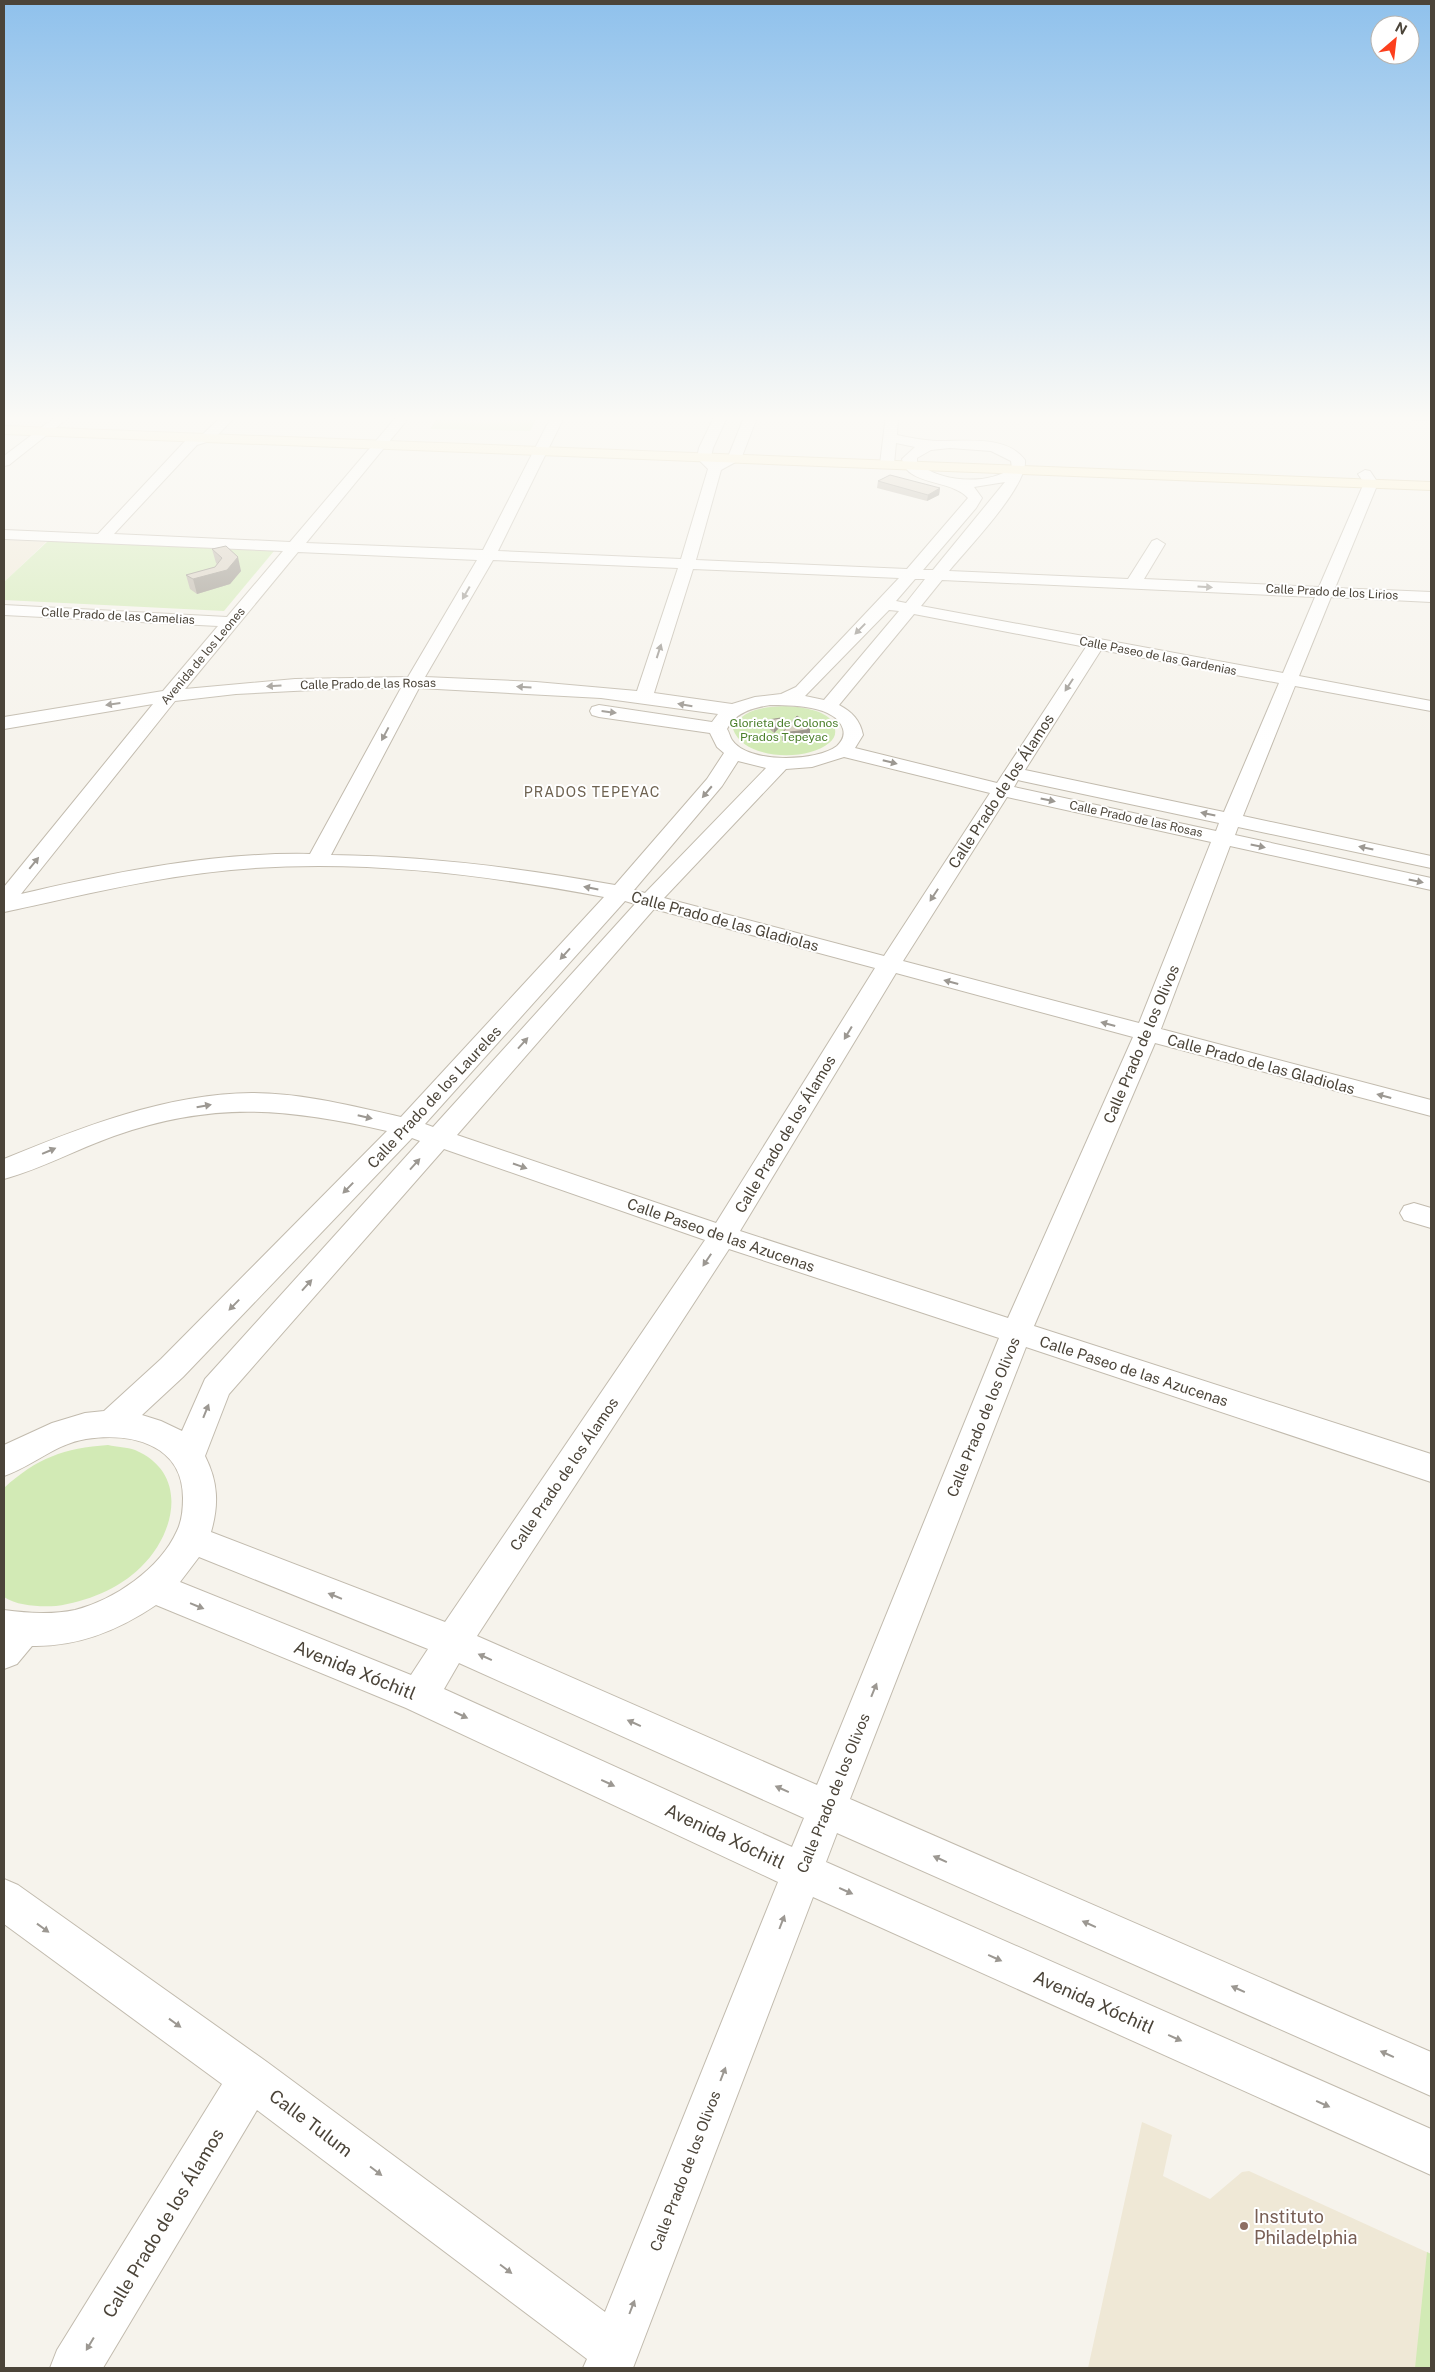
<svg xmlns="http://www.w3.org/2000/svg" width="1435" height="2372" viewBox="0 0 1435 2372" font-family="'Public Sans',sans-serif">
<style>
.education{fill:#efe8d6}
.green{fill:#d2eab5}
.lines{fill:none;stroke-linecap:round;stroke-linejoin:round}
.street-casing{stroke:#c2bbae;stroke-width:2}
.secondary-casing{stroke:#d6c79b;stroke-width:2}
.street{fill:#fff;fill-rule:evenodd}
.secondary{fill:#fff3cd;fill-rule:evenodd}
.wall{fill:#bab2a6}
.shaded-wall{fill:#979187}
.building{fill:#d8cfc1;stroke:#979187}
.oneway{fill:#9c9892}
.education-dot{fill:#8d6e63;stroke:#fff;stroke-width:2}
.labels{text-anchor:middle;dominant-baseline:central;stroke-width:4;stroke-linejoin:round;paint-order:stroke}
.far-street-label{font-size:12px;fill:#4b4439;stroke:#fff}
.far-park-label{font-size:12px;fill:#4a7f2a;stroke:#fff}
.far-neighbourhood-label{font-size:14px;letter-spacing:1px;fill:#6e6250;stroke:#fff}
.street-label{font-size:15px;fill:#4b4439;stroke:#fff}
.near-street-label{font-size:18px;fill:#4b4439;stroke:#fff}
.near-education-label{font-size:18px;fill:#785e54;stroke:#fff;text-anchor:start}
</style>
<rect width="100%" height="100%" fill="#f6f3ec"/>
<g class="education">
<polygon points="4,540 46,542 4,582"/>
<polygon points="1142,2122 1172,2135 1163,2176 1210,2199 1242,2172 1249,2171 1431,2254 1431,2368 1088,2368"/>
</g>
<g class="green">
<polygon points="440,415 539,415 530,431 430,429"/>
<polygon points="48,541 274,551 224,611 4,600 4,582"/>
<path d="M 786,706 C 801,707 833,710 835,729 C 836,735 834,739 829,743 C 807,762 743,760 733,729 C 742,708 766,707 786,706 Z"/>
<path d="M 108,1445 C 117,1447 127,1447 135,1450 C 189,1473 176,1533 141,1567 C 119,1589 86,1602 56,1606 C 39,1607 18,1606 4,1597 L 4,1488 C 37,1458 64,1448 108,1445 Z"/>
<polygon points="1427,2252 1431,2254 1431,2368 1415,2368"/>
</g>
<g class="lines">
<defs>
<g id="street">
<polygon points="58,415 72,415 9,465 4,466 4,456"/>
<path d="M 223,415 L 237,415 L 213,440 L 197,445 L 114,534 L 290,542 L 398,415 L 411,415 L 306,543 L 483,550 L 552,415 L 565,415 L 498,551 L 681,559 L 708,469 L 697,458 L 699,448 L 715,415 L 728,415 L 713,448 L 711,457 L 717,462 L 728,457 L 745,415 L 758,415 L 741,459 L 721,470 L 696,560 L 907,569 L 968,498 C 952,479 906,486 902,459 L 915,447 L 896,443 L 894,464 L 892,467 L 882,467 L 880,464 L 886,415 L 898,415 L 897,435 C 910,438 922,440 935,441 C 963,442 1006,434 1025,460 C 1028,486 968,548 949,571 L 1128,579 L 1152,541 L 1157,539 L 1165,544 L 1144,579 L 1319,587 L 1364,483 L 1358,474 L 1365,470 L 1370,471 L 1378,483 L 1335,588 L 1431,592 L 1431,602 L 1331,597 L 1299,676 L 1431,701 L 1431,711 L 1295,686 L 1243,816 L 1431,856 L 1431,868 L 1238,827 L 1235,835 L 1431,878 L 1431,890 L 1230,846 L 1161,1029 L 1431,1100 L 1431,1116 L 1155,1043 L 1034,1326 L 1431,1454 L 1431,1482 L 1026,1347 L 850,1799 L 1431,2052 L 1431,2096 L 837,1833 L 826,1862 L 1431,2129 L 1431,2175 L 813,1897 L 633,2368 L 583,2368 L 587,2359 L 257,2110 L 103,2368 L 50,2368 L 57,2350 L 222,2084 L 4,1924 L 4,1879 L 18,1885 L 267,2062 L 605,2312 L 778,1882 L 406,1708 L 156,1605 C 119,1630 78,1647 32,1646 L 17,1664 L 4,1669 L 4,1610 C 28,1613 51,1615 75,1610 C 114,1600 160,1569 177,1531 C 182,1521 183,1509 183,1498 C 183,1444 131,1432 86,1439 C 55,1444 33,1466 4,1476 L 4,1445 L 52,1423 L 85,1413 L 104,1411 L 161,1359 L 387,1131 C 287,1108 213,1101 114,1136 C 77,1149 41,1169 4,1179 L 4,1159 C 82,1127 165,1094 252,1093 C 302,1093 352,1106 401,1117 L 604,897 C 482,874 355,858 231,870 C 154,877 79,896 4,912 L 4,887 L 153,704 L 4,729 L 4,717 L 163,691 L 218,626 L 4,615 L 4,605 L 227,617 L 283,551 L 4,539 L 4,530 L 98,534 L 187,439 L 203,434 ZM 950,448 L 991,451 L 1011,461 L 1012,468 C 986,486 941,482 917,463 L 917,458 L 931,450 ZM 1005,482 L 933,570 L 923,570 L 976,508 L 982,498 L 974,487 ZM 298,552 L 477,560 L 408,677 L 295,679 L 185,689 ZM 493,560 L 678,568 L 637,691 L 536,682 L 425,677 ZM 693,569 L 899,578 L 796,687 L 781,694 L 755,697 L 732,704 L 654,693 ZM 915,579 L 925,579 L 906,603 L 896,601 ZM 942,580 L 1315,597 L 1283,673 L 921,606 ZM 889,610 L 899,611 L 824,700 L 805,696 ZM 914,614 L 1086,647 L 997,783 L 855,748 L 863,735 C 860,720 852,712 839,705 ZM 1101,650 L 1279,683 L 1224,812 L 1025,770 ZM 353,688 L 401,688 L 310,854 C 213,852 115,872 21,894 L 175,701 L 236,694 ZM 419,688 L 601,698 L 718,714 L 712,722 L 599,705 L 592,707 L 590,711 L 592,715 L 599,717 L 710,733 L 717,747 L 724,753 L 707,779 L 615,885 C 521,868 427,856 331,855 ZM 770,705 C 790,705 836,705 843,729 C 845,736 842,741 837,746 C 816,762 748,764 732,740 C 730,737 729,732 727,729 C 736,712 753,708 770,705 ZM 844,757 L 990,793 L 884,956 L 664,898 L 786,769 L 812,767 ZM 738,761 L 766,768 L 645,893 L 634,890 L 722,786 ZM 1018,780 L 1022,781 L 1219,823 L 1216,831 L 1014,787 ZM 1007,797 L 1211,842 L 1139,1023 L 903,961 ZM 625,901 L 635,904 L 433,1127 L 425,1124 ZM 654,909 L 875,968 L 716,1223 L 457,1135 ZM 896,973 L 1133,1037 L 1008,1318 L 740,1231 ZM 412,1138 L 420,1141 L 205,1379 L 182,1431 L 161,1421 L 142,1415 L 183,1377 ZM 444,1149 L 705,1240 L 445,1622 L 211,1532 C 219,1504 218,1482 205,1456 L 229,1394 ZM 729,1249 L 999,1338 L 817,1785 L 477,1636 ZM 199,1557 L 428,1649 L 411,1675 L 180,1582 ZM 459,1663 L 804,1818 L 792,1847 L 444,1689 Z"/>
<polygon points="1401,415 1431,415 1431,420 1407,419"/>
<polygon points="1414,1203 1431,1208 1431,1228 1404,1220 1400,1213 1404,1206"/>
</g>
<polygon id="secondary" points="4,426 1431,482 1431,490 4,434"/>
</defs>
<use href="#street" class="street-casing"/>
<use href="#secondary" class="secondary-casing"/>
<use href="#street" class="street"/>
<use href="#secondary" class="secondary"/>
</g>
<g class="wall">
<polygon points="878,481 940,488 939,495 927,501 877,488"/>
<polygon points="212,549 241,571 230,584 197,594 190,589 186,575 215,567 217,564 216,563"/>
<polygon points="781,718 781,726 774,733 767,727 768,720"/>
</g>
<g class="shaded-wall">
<polygon points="940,488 939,495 927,501 928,495"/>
<polygon points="238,557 241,571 230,584 197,594 193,579"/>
<polygon points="781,718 781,726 774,733 774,725"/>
<polygon points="810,726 810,734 807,738 782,741 782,733"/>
</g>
<g class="building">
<polygon points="890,475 940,488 928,495 878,481"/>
<polygon points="226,546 238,557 227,570 193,579 186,575 215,567 222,558 212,549"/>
<polygon points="797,716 810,726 807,730 782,733"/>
<polygon points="781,718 774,725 768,720"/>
</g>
<defs><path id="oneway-solid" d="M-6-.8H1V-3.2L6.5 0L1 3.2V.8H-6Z" transform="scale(1.25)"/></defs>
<g class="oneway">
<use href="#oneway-solid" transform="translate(1205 587) rotate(3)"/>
<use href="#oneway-solid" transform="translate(466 593) rotate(120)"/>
<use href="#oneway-solid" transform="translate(860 629) rotate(134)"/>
<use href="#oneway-solid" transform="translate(659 651) rotate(-72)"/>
<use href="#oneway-solid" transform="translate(1069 685) rotate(123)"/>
<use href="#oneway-solid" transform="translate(274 686) rotate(176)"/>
<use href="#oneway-solid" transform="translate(524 687) rotate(-176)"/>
<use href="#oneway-solid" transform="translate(113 704) rotate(172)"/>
<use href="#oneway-solid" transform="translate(685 705) rotate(-170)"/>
<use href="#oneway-solid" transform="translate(609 712) rotate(7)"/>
<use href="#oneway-solid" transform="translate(385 734) rotate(118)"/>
<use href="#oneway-solid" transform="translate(890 762) rotate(14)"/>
<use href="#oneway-solid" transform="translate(707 792) rotate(130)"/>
<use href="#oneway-solid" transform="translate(1048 800) rotate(12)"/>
<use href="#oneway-solid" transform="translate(1208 814) rotate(-168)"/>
<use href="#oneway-solid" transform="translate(1258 846) rotate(12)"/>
<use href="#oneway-solid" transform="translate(1366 848) rotate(-168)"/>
<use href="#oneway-solid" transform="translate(34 863) rotate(-51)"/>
<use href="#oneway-solid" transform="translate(1416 881) rotate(12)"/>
<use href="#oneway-solid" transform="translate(591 888) rotate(-169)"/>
<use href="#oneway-solid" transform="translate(934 895) rotate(123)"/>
<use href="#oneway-solid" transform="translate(565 954) rotate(132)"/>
<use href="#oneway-solid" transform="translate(951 982) rotate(-165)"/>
<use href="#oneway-solid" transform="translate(1108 1024) rotate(-165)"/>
<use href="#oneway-solid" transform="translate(848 1033) rotate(121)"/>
<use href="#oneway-solid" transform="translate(523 1043) rotate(-48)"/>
<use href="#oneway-solid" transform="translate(1384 1096) rotate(-165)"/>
<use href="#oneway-solid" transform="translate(204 1106) rotate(-10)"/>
<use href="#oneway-solid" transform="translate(365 1117) rotate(13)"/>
<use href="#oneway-solid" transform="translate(49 1151) rotate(-23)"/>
<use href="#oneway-solid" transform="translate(415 1164) rotate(-48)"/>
<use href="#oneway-solid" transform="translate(520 1166) rotate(19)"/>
<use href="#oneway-solid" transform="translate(348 1188) rotate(134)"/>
<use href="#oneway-solid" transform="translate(707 1260) rotate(124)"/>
<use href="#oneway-solid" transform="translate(307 1285) rotate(-48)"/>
<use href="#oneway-solid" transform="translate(234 1305) rotate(134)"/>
<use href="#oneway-solid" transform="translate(206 1411) rotate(-68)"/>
<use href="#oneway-solid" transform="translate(335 1596) rotate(-158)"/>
<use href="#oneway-solid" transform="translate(197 1606) rotate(22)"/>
<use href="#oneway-solid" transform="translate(485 1657) rotate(-156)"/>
<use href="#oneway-solid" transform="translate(874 1690) rotate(-68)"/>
<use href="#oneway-solid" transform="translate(461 1715) rotate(25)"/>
<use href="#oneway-solid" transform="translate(634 1723) rotate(-156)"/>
<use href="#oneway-solid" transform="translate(608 1783) rotate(25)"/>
<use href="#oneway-solid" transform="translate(782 1789) rotate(-156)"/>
<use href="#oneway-solid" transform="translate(940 1859) rotate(-156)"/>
<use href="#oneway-solid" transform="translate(846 1891) rotate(24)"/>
<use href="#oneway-solid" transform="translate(782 1922) rotate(-69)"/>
<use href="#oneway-solid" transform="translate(1089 1924) rotate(-156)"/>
<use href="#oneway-solid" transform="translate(43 1928) rotate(36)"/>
<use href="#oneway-solid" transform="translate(995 1958) rotate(24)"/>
<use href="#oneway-solid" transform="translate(1238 1989) rotate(-156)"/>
<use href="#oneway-solid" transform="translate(175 2023) rotate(36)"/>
<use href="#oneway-solid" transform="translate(1175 2038) rotate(24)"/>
<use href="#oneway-solid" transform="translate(1387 2054) rotate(-156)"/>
<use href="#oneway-solid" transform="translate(723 2074) rotate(-69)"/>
<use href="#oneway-solid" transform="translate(1323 2104) rotate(24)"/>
<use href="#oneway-solid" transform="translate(376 2171) rotate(37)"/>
<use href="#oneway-solid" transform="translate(506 2269) rotate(37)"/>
<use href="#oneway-solid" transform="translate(632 2307) rotate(-69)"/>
<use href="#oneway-solid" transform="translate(90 2344) rotate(121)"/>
</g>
<linearGradient id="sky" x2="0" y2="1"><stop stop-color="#8fc1ec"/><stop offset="0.56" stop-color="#fbfaf6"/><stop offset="1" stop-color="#fbfaf6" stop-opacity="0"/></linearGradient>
<rect width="1435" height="747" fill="url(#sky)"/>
<circle class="education-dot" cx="1244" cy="2226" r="5"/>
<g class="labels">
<g class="far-street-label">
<text transform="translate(1332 592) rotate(3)">Calle Prado de los Lirios</text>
<text transform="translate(118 616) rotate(3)">Calle Prado de las Camelias</text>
<text transform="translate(203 656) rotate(-50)">Avenida de los Leones</text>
<text transform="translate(1158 656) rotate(11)">Calle Paseo de las Gardenias</text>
<text transform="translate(368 684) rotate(-1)">Calle Prado de las Rosas</text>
<text transform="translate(1136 819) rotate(12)">Calle Prado de las Rosas</text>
</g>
<g class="far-park-label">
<text x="784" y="723">Glorieta de Colonos<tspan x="784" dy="14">Prados Tepeyac</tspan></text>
</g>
<g class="far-neighbourhood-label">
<text x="592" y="792">PRADOS TEPEYAC</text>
</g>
<g class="street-label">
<text transform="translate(1001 791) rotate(-57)">Calle Prado de los Álamos</text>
<text transform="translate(725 921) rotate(15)">Calle Prado de las Gladiolas</text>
<text transform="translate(1141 1044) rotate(-67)">Calle Prado de los Olivos</text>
<text transform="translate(1261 1064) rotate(15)">Calle Prado de las Gladiolas</text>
<text transform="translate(434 1097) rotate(-47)">Calle Prado de los Laureles</text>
<text transform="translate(785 1134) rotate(-59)">Calle Prado de los Álamos</text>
<text transform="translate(721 1235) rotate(19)">Calle Paseo de las Azucenas</text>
<text transform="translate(1134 1371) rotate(18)">Calle Paseo de las Azucenas</text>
<text transform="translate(983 1417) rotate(-68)">Calle Prado de los Olivos</text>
<text transform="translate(564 1474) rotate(-56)">Calle Prado de los Álamos</text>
<text transform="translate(833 1793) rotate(-68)">Calle Prado de los Olivos</text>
<text transform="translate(685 2171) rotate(-69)">Calle Prado de los Olivos</text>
</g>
<g class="near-street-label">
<text transform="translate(355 1670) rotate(22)">Avenida Xóchitl</text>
<text transform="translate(725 1836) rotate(25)">Avenida Xóchitl</text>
<text transform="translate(1094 2002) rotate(24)">Avenida Xóchitl</text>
<text transform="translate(311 2123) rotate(37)">Calle Tulum</text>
<text transform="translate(163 2223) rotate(-59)">Calle Prado de los Álamos</text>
</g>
<g class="near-education-label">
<text x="1254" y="2216">Instituto<tspan x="1254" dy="21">Philadelphia</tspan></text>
</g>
</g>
<rect width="1435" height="2372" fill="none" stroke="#4b4439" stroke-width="10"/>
<g transform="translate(1395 40) rotate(28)"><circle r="24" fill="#ffffff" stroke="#b7b4b0"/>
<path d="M0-4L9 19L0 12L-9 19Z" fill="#fc3f1d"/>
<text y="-8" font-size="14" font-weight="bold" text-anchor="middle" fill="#4b4439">N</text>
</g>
</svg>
